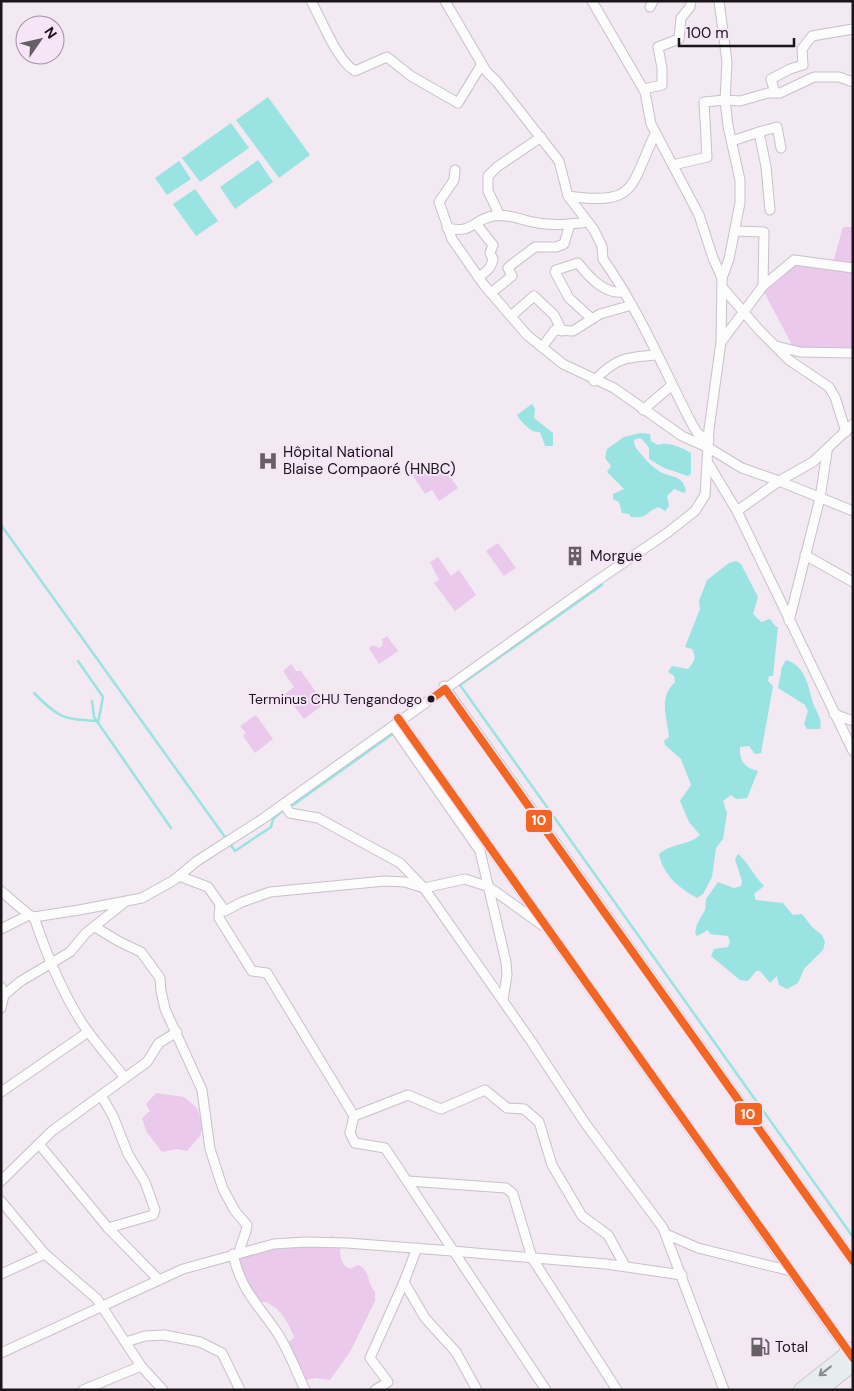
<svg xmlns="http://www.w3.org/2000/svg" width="854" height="1391" viewBox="0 0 854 1391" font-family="'DM Sans',sans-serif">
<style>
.green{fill:#eac9ed}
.water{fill:#99e3e3}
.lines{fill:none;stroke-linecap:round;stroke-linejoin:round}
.stream{stroke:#99e3e3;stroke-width:2.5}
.minor-casing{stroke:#c8c1c9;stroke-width:11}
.primary-casing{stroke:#cdc8cd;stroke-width:16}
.minor{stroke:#fdfcfd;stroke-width:9}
.primary{stroke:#e7edee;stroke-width:14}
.bus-1-casing{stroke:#f5e5f6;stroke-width:11}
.bus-1{stroke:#f26522;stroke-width:8}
.oneway{stroke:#8b8c8f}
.bus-dot{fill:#1b151b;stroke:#f5e5f6;stroke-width:2}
.labels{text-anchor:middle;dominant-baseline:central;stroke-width:4;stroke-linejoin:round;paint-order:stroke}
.bus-label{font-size:14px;fill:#1b151b;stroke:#f5e5f6;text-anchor:end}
.poi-label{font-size:15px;fill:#1b151b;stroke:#f5e5f6;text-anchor:start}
.line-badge{stroke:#f5e5f6;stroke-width:2}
.badge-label{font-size:14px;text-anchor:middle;font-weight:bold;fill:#fff}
</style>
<rect width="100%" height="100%" fill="#f2e9f2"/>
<g class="green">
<polygon points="843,227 853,227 853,351 793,347 762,288 784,266 832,266"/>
<polygon points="426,464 433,474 443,467 458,488 439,501 432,490 425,494 412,474"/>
<polygon points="498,543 516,568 504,576 486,551"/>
<polygon points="438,557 451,576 459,570 476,595 455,611 434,583 439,580 430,562"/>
<polygon points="387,636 398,651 379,664 369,648 373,645 379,648 383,645 382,639"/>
<polygon points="291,664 296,671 301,671 323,702 323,705 304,719 285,694 294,687 283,671"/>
<polygon points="256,715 273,739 255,753 243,736 246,733 240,726"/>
<polygon points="156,1093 184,1097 197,1108 203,1125 200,1136 187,1151 177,1149 162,1152 146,1131 142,1118 150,1111 146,1104"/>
<path d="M 332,1236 L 340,1243 C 340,1253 339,1264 350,1269 L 358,1265 C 370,1269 367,1284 375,1292 L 375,1301 L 350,1352 L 330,1380 L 315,1378 L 302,1381 L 286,1345 L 294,1337 C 288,1323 282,1310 268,1303 C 263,1301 258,1302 254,1297 C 245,1287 241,1271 237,1258 L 254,1249 L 316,1244 Z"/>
</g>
<g class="water">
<polygon points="268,97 310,155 279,178 236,120"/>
<polygon points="231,123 249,148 200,182 182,158"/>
<polygon points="258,160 273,182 235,209 220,187"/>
<polygon points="179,161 191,179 167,195 155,178"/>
<polygon points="195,189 218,221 196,236 173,204"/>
<path d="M 532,404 L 535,409 L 534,418 L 553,433 L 553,446 L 545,446 L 540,432 C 532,434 521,422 517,415 Z"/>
<path d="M 640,433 L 650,434 L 651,441 L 658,445 C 668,441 682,448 691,453 L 691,474 L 688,476 L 664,468 L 649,459 L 649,448 C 647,445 643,440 640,438 L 634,440 C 634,447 637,449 641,454 C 647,461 651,466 659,471 C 670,478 683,474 686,491 L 684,493 L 674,489 L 667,496 L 669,506 L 665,511 L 659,507 C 646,511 648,519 631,517 L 629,514 L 622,513 L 619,502 L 613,499 L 613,494 L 624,489 L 607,472 L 611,466 L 605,458 L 607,449 L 624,437 Z"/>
<path d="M 736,561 L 741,564 L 758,597 L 753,614 L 761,622 L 770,619 L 776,627 L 778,627 L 773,676 L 769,676 L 768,681 L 773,686 L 761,753 L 755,754 L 749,746 L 740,747 C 739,761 745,768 758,771 L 747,798 L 736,799 L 731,795 L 723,801 L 727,813 L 723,839 L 716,848 L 712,877 L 703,894 L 697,898 C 679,888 663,875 659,854 C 671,843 688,846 700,835 L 689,822 L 680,801 L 691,785 L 681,759 L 665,745 L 664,741 L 669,737 C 667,716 658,698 675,682 L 674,676 L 668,672 L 672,666 L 688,669 C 694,662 697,658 692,649 L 685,647 L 700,609 L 699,601 L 707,580 L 729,563 Z"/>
<path d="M 786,660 C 806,666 808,686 813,703 C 816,712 823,719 820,729 L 807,729 L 804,724 L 808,711 L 805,705 L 778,688 L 782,667 Z"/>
<path d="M 738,854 C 747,861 754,876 764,886 L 754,894 L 756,900 L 783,903 L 793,915 L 802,914 L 812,927 L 822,935 L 825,942 L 823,950 L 804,969 L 798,983 L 787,989 L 779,985 L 777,976 L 770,983 L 760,971 L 756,971 L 748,981 L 740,980 L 711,956 L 714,949 L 728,947 L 730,942 L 728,936 L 710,934 L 708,930 L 697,936 L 695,933 L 697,924 L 705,910 L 706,899 L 718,882 L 734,888 L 741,886 L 742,881 L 735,859 Z"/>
</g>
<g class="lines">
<g class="stream">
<polyline points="1,525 235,851 271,827 273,819 281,812"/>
<polyline points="602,585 460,685 853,1237"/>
<polyline points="78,661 103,697 98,723"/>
<path d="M 34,693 C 59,718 62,719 96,721"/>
<polyline points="92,701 94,717 171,828"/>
<polyline points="293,805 394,733"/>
</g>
<defs>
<g id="minor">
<path d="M 311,1 C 322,20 337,61 355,71 L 387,57 L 411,76 L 458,103 L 482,64"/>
<path d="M 445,1 L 486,71 L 497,82 L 559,161 L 568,196 L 594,230 L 602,246 L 603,259 C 639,310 663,368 692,424 L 698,434 L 709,440"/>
<polyline points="719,1 727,62 725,100 728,126 740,180 740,203 729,259 722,278"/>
<polyline points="650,7 653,1"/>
<polyline points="644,89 662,85 662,68 658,47 679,39 681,18 690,7 691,1"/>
<polyline points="775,93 771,79 790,69 803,65 802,49 812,36 853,29"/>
<polyline points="759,132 777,127 781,148"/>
<polyline points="732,141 759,132 766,167 770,210"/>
<polyline points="673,165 707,157 704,102 725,100 740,101 768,93 780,93 814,77 839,77 853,82"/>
<polyline points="455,170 454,180 439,202 452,239 484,285 527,335 563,364 614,388 682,436 709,448 742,468 779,481 853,511"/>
<path d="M 568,196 C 637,206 630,187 655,134"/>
<polyline points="500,216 488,191 488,176 497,167 541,137"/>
<path d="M 477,225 L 493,245 L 490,253 L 493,259 C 491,269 486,272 478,277"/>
<path d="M 447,228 C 473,234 472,220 493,216 C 507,213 524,221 538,223 C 555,226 572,224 588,222"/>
<polyline points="735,231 764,232 763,286"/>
<polyline points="722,287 760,331 789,360 829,387 835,397 846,432"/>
<polyline points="491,293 512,276 508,268 511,265 535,247 556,247 564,244 570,224"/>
<polyline points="511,316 534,296 554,315 562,331"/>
<path d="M 592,319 L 569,298 L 555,272 L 556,270 L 578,263 C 589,277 605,295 624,292"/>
<polyline points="721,342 763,286 794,260 853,268"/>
<polyline points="776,346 800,352 853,353"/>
<polyline points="542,347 555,330 573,331 600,314 632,305"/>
<path d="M 594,381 C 615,358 627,357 656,355"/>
<polyline points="643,410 672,385"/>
<polyline points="708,463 737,511 853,751"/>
<polyline points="737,511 779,481 813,462 853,424"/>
<polyline points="805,555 853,582"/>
<polyline points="789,621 820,498 827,452"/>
<polyline points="444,686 853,1261"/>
<polyline points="834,714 853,721"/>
<polyline points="398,718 851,1356"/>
<polyline points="393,726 480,851 506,962 507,975 503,1000"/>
<polyline points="284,804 290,813 318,818 400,863 424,888 531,1041 585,1123 663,1228 724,1390"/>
<polyline points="179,876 208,887 225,911 242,902 270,892 385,881 405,882 424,888 465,879 489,887 542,925"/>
<polyline points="1,891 29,915 34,917 79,910 142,898 174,880 197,861 261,820 598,580 667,533 695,511 705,495 709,429 721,342 722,278 713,258 699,215 651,124 645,92 592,1"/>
<polyline points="220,905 219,918 252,971 267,973 354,1116 408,1095 441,1109 485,1090 507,1108 524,1109 539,1122 552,1165 582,1216 608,1235 625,1266"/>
<path d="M 34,917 C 46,953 61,990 82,1023 C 95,1042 111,1060 125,1078"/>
<path d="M 95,927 L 118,941 L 141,952 L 160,978 L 161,991 L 165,1009 L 202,1090 L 210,1149 L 223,1189 L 235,1211 L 247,1225 C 247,1232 241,1242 239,1253"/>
<polyline points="1,929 29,915"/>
<polyline points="1,987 4,995 1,1008"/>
<polyline points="4,995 21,981 70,952 86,933 125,902"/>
<polyline points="1,1092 88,1032"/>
<polyline points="102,1097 113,1116 128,1154 145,1182 155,1210 153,1215 108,1228"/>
<polyline points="354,1116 350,1133 355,1143 385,1148 546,1390"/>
<polyline points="39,1144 108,1228 159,1280"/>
<polyline points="1,1181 52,1131 147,1062 159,1043 177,1032"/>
<polyline points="408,1181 506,1188 513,1194 532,1258 617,1390"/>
<polyline points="1,1201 45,1254 97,1299 141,1366 163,1390"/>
<polyline points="666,1234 698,1248 791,1271"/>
<polyline points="417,1248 404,1282 425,1318 456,1352 477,1390"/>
<path d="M 233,1254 C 241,1291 258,1304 278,1334 C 289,1351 296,1371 305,1390"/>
<polyline points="1,1274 45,1254"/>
<polyline points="126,1342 145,1336 164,1335 200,1342 222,1353 240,1390"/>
<polyline points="1,1353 183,1269 274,1244 305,1242 347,1243 452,1251 606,1264 682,1275"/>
<polyline points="83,1390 141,1366"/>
<polyline points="375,1390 388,1382 370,1358 404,1282"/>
</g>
<g id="primary">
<polyline points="801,1390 853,1349"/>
<polyline points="820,1390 853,1364"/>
</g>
</defs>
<use href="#minor" class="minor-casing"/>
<use href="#primary" class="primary-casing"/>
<use href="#minor" class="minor"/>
<use href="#primary" class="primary"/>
<defs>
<g id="bus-1">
<polyline points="430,700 445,689 853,1261"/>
<polyline points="398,718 853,1358"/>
</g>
</defs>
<use href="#bus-1" class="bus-1-casing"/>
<use href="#bus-1" class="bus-1"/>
</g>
<defs><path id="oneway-shaft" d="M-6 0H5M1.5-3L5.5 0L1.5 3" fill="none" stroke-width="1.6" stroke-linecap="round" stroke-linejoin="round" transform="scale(1.25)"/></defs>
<use class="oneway" href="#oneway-shaft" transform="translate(825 1371) rotate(142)"/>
<defs>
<symbol id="hospital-bare" viewBox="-9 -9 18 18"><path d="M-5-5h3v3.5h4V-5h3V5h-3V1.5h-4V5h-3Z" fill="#665f66" stroke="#f5e5f6" stroke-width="2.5" paint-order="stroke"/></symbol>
<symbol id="building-bare" viewBox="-9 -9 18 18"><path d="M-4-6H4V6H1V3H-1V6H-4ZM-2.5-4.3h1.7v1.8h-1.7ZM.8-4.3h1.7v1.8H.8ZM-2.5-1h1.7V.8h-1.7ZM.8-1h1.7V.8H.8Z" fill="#665f66" stroke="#f5e5f6" stroke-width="2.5" paint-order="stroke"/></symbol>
<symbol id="fuel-bare" viewBox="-9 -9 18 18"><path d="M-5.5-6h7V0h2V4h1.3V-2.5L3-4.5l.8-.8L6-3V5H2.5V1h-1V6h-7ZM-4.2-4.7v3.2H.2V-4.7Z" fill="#665f66" stroke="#f5e5f6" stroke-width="2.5" paint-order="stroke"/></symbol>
</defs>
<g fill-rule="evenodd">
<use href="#hospital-bare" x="254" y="447" width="28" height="28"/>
<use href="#building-bare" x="561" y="542" width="28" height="28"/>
<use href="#fuel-bare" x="746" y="1333" width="28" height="28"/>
</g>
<circle class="bus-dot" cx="431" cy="699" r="4.5"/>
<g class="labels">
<g class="bus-label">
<text x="422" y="699">Terminus CHU Tengandogo</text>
</g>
<g class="poi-label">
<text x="283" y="452">Hôpital National<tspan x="283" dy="17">Blaise Compaoré (HNBC)</tspan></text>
<text x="590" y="556">Morgue</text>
<text x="775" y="1347">Total</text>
</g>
</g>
<g class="line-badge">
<rect x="525" y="809" width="28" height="24" rx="5" fill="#f26522"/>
<rect x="734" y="1102" width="29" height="24" rx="5" fill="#f26522"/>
</g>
<g class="badge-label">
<text x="539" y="825">10</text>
<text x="748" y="1119">10</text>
</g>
<rect width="854" height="1391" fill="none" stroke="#1b151b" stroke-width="5"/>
<g transform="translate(40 40) rotate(56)"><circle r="24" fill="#f5e5f6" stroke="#9e929e"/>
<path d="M0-4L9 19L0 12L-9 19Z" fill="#665f66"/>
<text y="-8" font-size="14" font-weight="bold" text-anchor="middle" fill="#1b151b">N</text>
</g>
<path d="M679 38v8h115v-8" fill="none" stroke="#1b151b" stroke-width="2.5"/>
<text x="686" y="38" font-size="15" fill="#1b151b" stroke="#f5e5f6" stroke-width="4" paint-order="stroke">100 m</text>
</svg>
